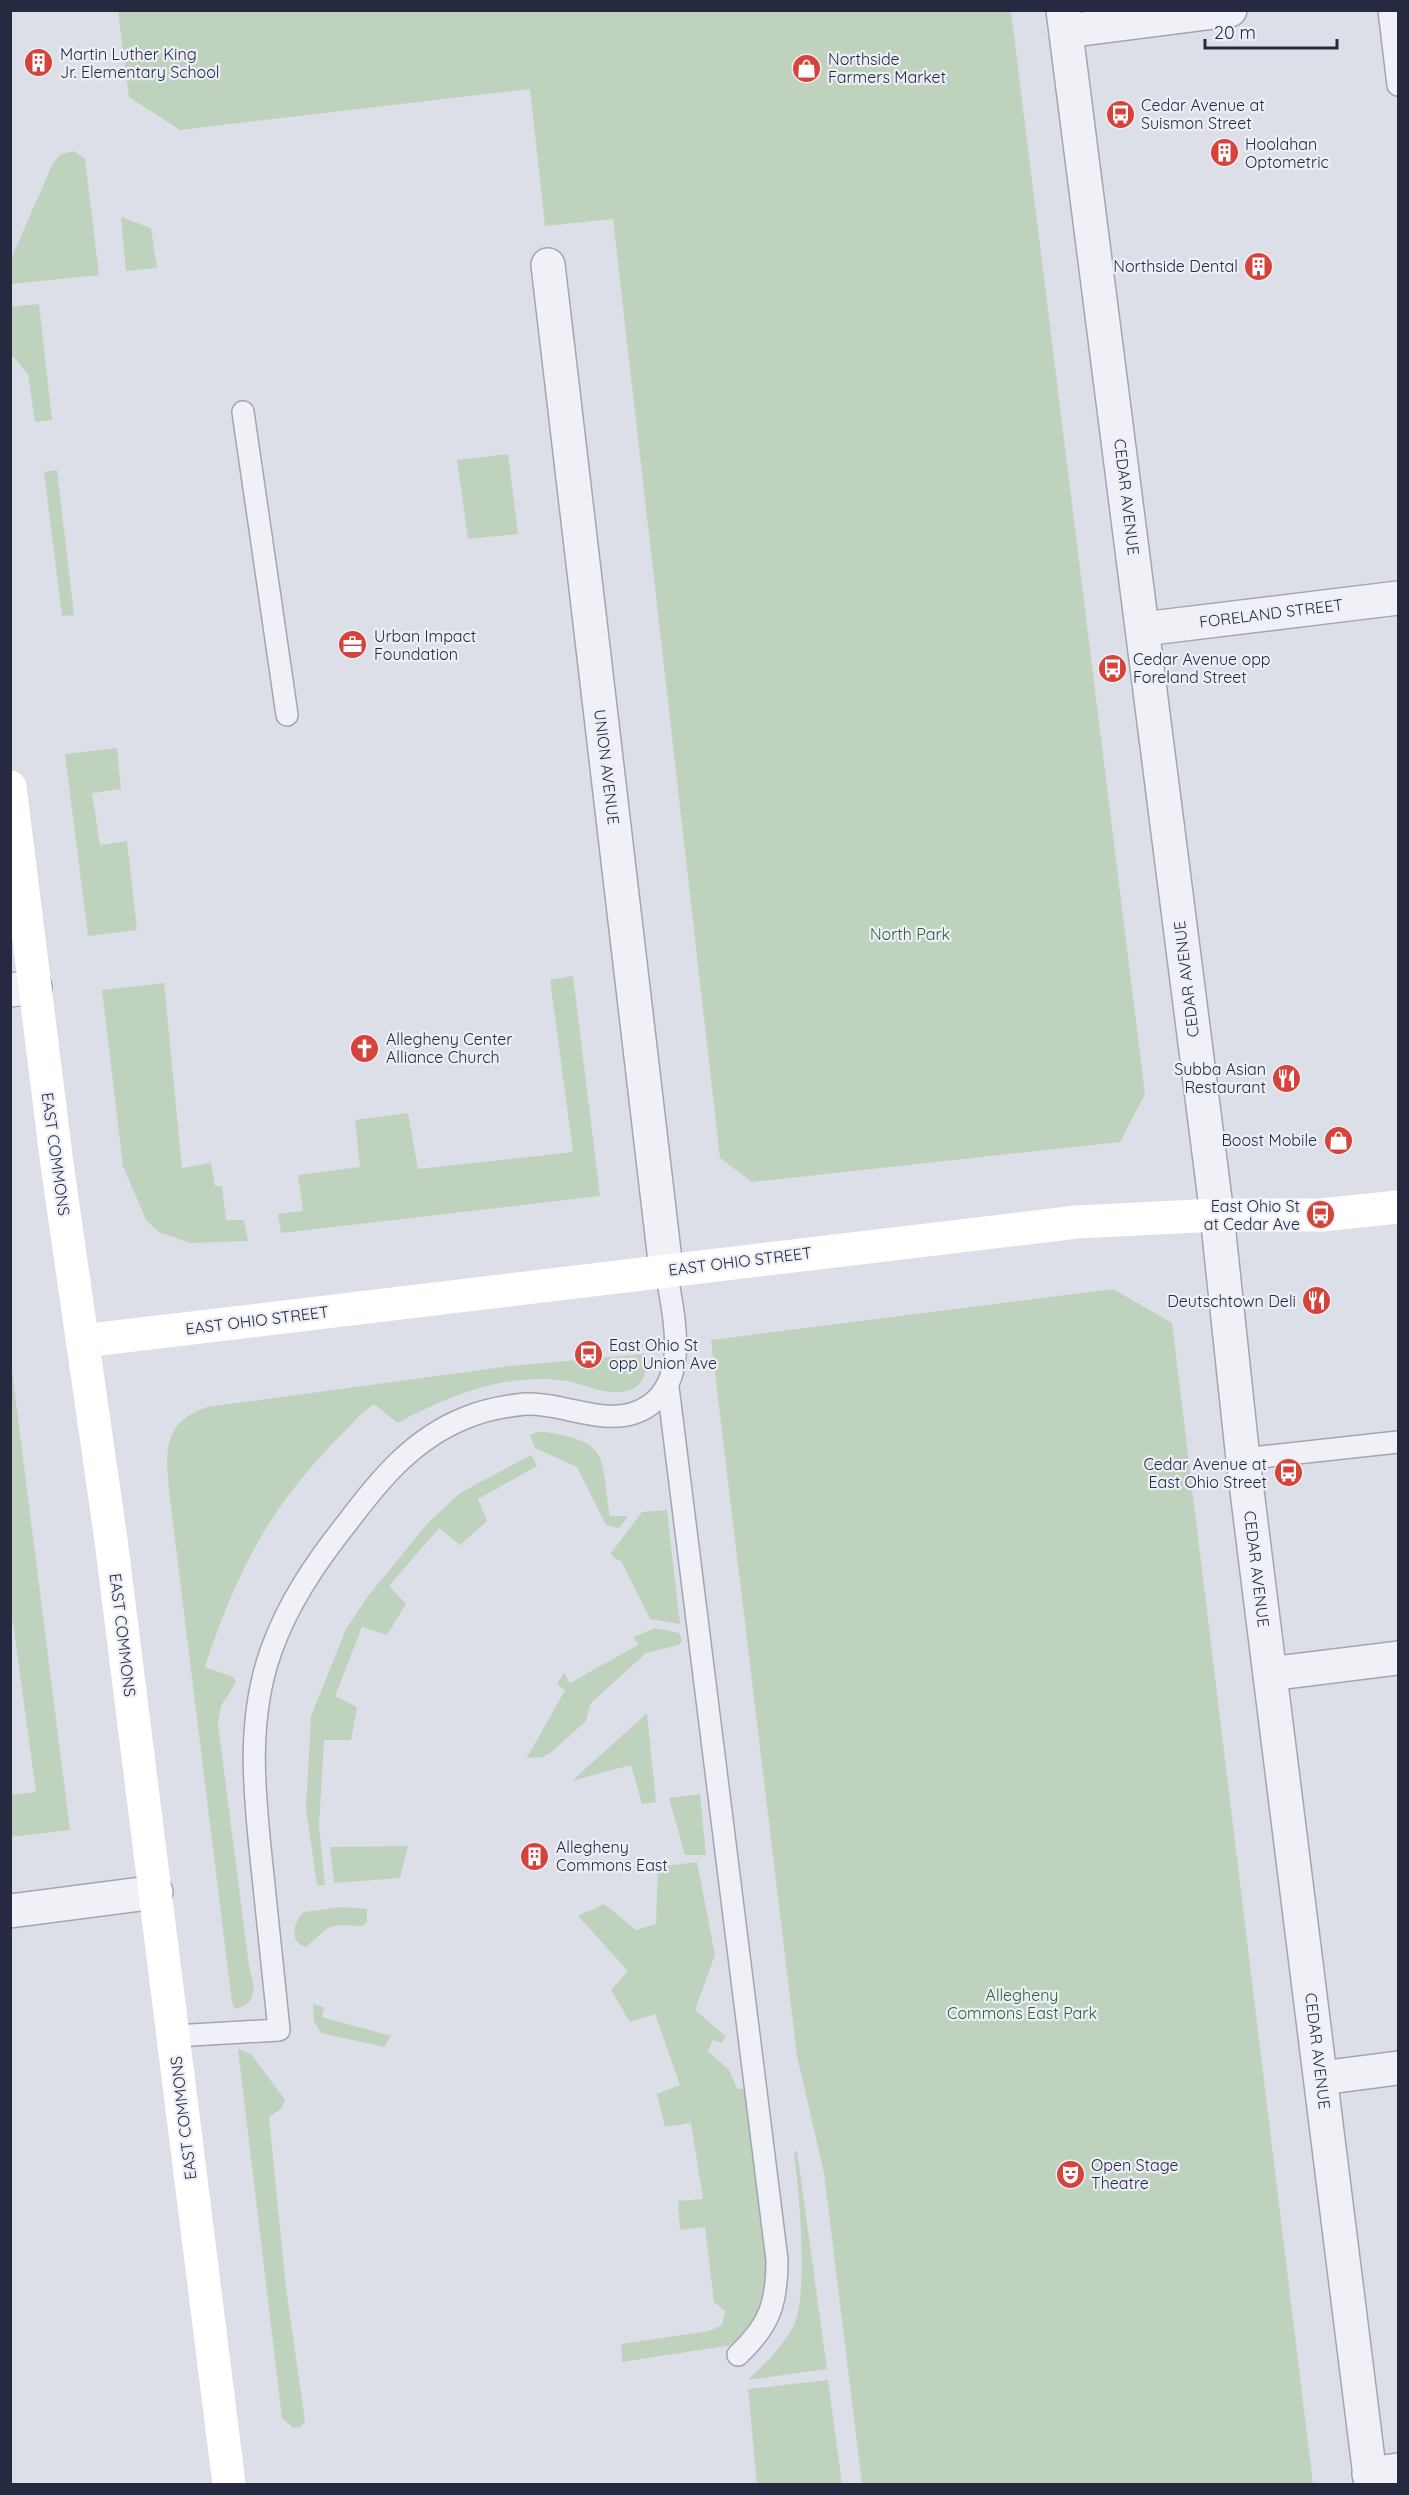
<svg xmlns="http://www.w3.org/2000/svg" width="1409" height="2495" viewBox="0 0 1409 2495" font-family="Quicksand,sans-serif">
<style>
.green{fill:#bfd2be}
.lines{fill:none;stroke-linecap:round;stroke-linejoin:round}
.service-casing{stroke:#a2a5b2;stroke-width:24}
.minor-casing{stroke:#a2a5b2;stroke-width:36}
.tertiary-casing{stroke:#a2a5b2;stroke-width:36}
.service{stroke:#f0f1f6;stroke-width:21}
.minor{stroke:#f0f1f6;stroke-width:33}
.tertiary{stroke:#f0f1f6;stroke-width:33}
.secondary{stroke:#fff;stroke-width:33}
.labels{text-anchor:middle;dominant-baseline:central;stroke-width:4.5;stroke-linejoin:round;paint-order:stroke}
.poi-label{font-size:16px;fill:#262a40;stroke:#edeff6;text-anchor:start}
.street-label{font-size:16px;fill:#262a40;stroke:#edeff6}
.park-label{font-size:16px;fill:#325c33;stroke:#edeff6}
</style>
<rect width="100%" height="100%" fill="#dddfe8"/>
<g class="green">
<polygon points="118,11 1011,11 1145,1094 1120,1142 752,1182 720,1158 613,219 545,226 530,89 180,130 129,97"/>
<polygon points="74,151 85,159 99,275 11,284 11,259 53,163 61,154"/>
<polygon points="121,217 151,228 157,268 126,271"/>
<polygon points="39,304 52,420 35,422 28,374 11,354 10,307"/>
<polygon points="508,454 518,534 468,539 457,460"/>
<polygon points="57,470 74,615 62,616 44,472"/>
<polygon points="117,748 121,789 92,793 100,845 127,841 137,930 88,936 65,754"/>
<polygon points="573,976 600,1196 281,1233 278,1214 303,1211 298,1175 360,1167 355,1120 408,1113 418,1169 573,1152 550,980"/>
<polygon points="164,983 182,1168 211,1163 215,1186 222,1186 226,1220 244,1220 248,1241 190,1243 159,1232 146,1220 123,1166 102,990"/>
<polygon points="1113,1289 1172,1323 1313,2484 862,2484 824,2173 797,2056 711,1340"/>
<path d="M 644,1354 L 647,1356 C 647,1369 645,1385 630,1390 C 605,1398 584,1382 559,1380 C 503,1374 447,1396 398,1423 L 374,1404 L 363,1412 C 341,1435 318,1458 298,1483 C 254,1537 226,1602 205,1667 L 233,1677 L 236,1682 L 221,1706 L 218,1724 L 249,1966 C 254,1985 260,2003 235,2009 L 232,2003 L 170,1499 C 166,1458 159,1423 207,1407 L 510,1366 Z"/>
<polygon points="11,1363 70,1830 11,1837 11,1795 36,1792 10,1601"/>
<path d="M 546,1432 C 612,1443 600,1457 610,1516 L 628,1516 L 619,1528 L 606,1525 L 577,1467 L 535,1448 L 530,1435 L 537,1432 Z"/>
<polygon points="531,1455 537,1466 478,1499 487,1521 460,1545 439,1528 389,1586 406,1604 387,1635 362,1627 335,1696 357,1707 351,1740 324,1740 319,1826 325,1885 317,1885 306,1809 311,1716 346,1629 368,1596 428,1523 460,1493"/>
<polygon points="667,1510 680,1624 650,1619 621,1561 614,1558 611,1553 642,1512"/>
<polygon points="655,1628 679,1633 682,1641 679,1645 646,1653 590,1704 586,1721 550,1753 542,1757 527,1758 565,1690 557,1684 564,1673 570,1683 638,1645 634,1637"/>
<polygon points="647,1713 656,1802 642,1804 631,1765 572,1781"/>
<polygon points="700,1794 706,1855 685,1855 669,1798"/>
<polygon points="408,1846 400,1878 334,1883 330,1847"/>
<polygon points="697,1862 715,1955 695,2010 725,2036 722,2043 713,2040 708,2051 729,2070 737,2089 747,2089 770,2294 744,2338 732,2345 622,2362 621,2344 709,2331 722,2325 725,2311 714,2302 705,2227 680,2230 678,2201 703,2199 691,2123 665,2127 657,2094 680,2085 655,2014 630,2022 611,1990 628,1971 578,1916 604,1904 636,1930 656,1924 658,1867"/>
<path d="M 342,1907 L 367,1909 L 367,1922 L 362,1926 C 325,1924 333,1924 306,1947 C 289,1943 293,1921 304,1912 Z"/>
<polygon points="313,2004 324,2007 322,2017 391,2036 384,2047 321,2033 314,2021"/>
<polygon points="238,2049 251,2054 285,2100 282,2108 269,2117 286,2288 305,2421 300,2427 293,2428 282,2418"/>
<path d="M 797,2150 L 827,2369 L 748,2380 C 764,2365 782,2347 793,2327 C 809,2297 799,2189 794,2153 Z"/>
<polygon points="828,2380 842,2484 757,2484 748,2389"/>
</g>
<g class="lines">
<defs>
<g id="service">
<polyline points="1389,10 1398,85"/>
<polyline points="243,412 287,715"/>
<path d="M 668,1387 L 777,2260 C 777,2303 770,2325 738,2355"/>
<polyline points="1243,1459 1398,1442"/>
<path d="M 174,2036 L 279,2030 C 274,1978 268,1927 263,1876 C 255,1800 245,1724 271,1651 C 288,1603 316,1562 347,1523 C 380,1479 413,1439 465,1418 C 482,1411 506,1406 525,1404 C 567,1402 612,1432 650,1405 C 691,1376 672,1311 666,1269"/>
</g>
<g id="minor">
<polyline points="1066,31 1230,10"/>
<polyline points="548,265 666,1269"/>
<polyline points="1143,629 1398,598"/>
<polyline points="10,990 35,987"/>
<polyline points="1270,1674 1398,1658"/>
<polyline points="10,1911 156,1892"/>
<polyline points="1321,2078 1398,2068"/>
<polyline points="1369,2474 1398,2470"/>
</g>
<polyline id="tertiary" points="1063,10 1217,1215 1243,1459 1371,2484"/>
</defs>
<use href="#service" class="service-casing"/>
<use href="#minor" class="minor-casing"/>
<use href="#tertiary" class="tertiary-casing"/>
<use href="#service" class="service"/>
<use href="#minor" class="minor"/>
<use href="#tertiary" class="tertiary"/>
<g class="secondary">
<polyline points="10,787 57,1164 111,1540 229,2484"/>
<polyline points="83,1341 1077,1222 1217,1215 1321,1215 1398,1207"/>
</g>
</g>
<defs>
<symbol id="building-disc" viewBox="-11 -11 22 22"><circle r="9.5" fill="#d6433a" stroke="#edeff6"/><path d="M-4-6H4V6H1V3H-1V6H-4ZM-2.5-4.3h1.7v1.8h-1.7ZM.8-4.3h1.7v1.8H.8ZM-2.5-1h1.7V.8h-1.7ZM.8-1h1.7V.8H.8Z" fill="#fff"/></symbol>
<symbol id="shop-disc" viewBox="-11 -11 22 22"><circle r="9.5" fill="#d6433a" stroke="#edeff6"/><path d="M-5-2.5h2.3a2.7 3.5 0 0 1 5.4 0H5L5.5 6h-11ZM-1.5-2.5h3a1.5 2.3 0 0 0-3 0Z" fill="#fff"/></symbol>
<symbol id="bus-disc" viewBox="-11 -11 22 22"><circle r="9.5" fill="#d6433a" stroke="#edeff6"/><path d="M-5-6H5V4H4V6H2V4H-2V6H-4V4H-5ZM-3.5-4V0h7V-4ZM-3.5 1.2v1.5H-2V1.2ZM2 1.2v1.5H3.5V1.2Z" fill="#fff"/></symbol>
<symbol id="office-disc" viewBox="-11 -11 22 22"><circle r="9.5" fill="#d6433a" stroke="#edeff6"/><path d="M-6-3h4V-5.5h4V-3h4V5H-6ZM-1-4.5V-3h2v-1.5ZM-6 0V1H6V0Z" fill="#fff"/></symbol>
<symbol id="church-disc" viewBox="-11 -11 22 22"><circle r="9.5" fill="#d6433a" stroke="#edeff6"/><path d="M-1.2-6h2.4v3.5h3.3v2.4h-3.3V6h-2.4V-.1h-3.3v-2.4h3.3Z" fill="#fff"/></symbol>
<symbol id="restaurant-disc" viewBox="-11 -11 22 22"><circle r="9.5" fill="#d6433a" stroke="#edeff6"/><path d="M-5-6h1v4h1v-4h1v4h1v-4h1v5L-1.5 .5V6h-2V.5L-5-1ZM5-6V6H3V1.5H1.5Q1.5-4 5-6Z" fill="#fff"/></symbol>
<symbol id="theatre-disc" viewBox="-11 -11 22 22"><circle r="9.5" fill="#d6433a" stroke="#edeff6"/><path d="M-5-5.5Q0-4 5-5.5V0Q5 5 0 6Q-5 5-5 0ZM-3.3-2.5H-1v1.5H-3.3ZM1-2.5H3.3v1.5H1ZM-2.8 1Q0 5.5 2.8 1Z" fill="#fff"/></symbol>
</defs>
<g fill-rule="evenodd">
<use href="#building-disc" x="22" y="46" width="33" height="33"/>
<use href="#shop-disc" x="790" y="52" width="33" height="33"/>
<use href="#bus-disc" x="1104" y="98" width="33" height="33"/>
<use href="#building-disc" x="1208" y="136" width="33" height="33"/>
<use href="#building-disc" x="1242" y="250" width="33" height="33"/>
<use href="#office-disc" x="336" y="628" width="33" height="33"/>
<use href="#bus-disc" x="1096" y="652" width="33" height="33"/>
<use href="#church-disc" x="348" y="1032" width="33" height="33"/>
<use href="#restaurant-disc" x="1270" y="1062" width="33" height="33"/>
<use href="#shop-disc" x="1322" y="1124" width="33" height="33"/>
<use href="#bus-disc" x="1304" y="1198" width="33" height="33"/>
<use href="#restaurant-disc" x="1300" y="1284" width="33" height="33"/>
<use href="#bus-disc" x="572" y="1338" width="33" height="33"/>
<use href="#bus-disc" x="1272" y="1456" width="33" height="33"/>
<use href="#building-disc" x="518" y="1840" width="33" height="33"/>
<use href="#theatre-disc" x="1054" y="2158" width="33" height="33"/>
</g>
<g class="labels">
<g class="poi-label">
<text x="60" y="54">Martin Luther King<tspan x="60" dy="18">Jr. Elementary School</tspan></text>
<text x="828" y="59">Northside<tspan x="828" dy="18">Farmers Market</tspan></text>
<text x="1141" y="105">Cedar Avenue at<tspan x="1141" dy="18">Suismon Street</tspan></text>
<text x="1245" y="144">Hoolahan<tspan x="1245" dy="18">Optometric</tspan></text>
<text x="1238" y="266" text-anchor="end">Northside Dental</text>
<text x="374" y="636">Urban Impact<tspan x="374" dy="18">Foundation</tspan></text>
<text x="1133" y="659">Cedar Avenue opp<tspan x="1133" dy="18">Foreland Street</tspan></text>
<text x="386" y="1039">Allegheny Center<tspan x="386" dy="18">Alliance Church</tspan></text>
<text x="1266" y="1069" text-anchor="end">Subba Asian<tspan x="1266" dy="18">Restaurant</tspan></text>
<text x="1317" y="1140" text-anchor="end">Boost Mobile</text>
<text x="1300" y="1206" text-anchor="end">East Ohio St<tspan x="1300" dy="18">at Cedar Ave</tspan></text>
<text x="1296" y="1301" text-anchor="end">Deutschtown Deli</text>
<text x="609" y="1345">East Ohio St<tspan x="609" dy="18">opp Union Ave</tspan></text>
<text x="1267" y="1464" text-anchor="end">Cedar Avenue at<tspan x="1267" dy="18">East Ohio Street</tspan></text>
<text x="556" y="1847">Allegheny<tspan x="556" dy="18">Commons East</tspan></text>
<text x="1091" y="2165">Open Stage<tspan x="1091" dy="18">Theatre</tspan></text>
</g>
<g class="street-label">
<text transform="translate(1127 497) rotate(83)">CEDAR AVENUE</text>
<text transform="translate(1271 613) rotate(-7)">FORELAND STREET</text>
<text transform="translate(607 767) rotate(83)">UNION AVENUE</text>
<text transform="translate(1186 979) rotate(-97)">CEDAR AVENUE</text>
<text transform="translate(56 1154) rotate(82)">EAST COMMONS</text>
<text transform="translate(740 1261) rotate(-7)">EAST OHIO STREET</text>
<text transform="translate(257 1320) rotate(-7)">EAST OHIO STREET</text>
<text transform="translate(1257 1569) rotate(83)">CEDAR AVENUE</text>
<text transform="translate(123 1635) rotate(83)">EAST COMMONS</text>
<text transform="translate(1318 2051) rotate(83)">CEDAR AVENUE</text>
<text transform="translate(183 2118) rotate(-97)">EAST COMMONS</text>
</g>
<g class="park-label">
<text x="910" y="934">North Park</text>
<text x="1022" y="1995">Allegheny<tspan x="1022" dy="18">Commons East Park</tspan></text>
</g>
</g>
<rect width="1409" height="2495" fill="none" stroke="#262a40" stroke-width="24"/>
<path d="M1205 39v9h132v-9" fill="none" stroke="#262a40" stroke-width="3"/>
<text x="1214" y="39" font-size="18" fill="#262a40" stroke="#edeff6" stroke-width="4.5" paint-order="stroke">20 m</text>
</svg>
